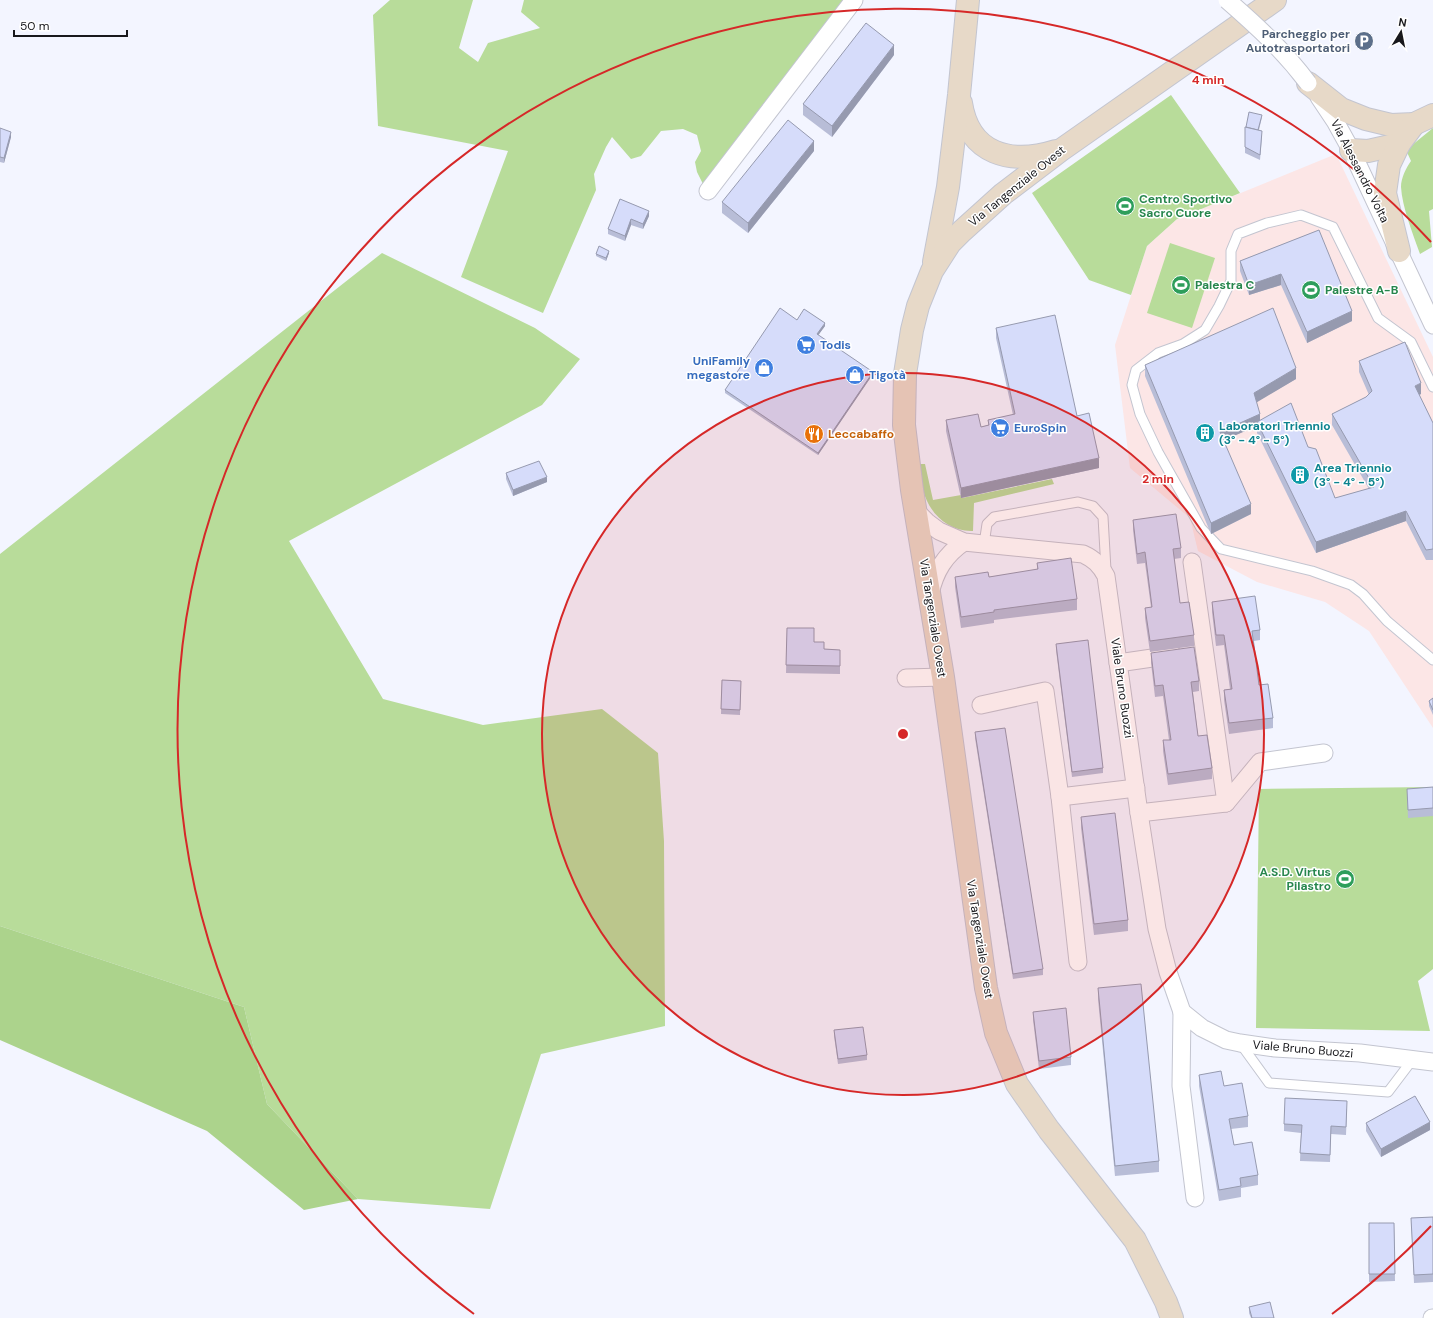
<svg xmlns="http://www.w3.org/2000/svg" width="1433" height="1318" viewBox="0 0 1433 1318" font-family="'DM Sans',sans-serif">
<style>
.commercial{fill:#fce6e6}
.green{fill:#b8dc9a}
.forest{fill:#acd38c}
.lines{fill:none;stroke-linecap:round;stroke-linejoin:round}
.lane-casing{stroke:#c3c5d0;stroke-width:11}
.street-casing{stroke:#c3c5d0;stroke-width:19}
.secondary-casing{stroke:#c3c5d0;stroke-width:24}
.lane{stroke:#fff;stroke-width:9}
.street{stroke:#fff;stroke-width:17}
.secondary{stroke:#e7d9c8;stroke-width:22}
.street-bridge-casing{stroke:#c3c5d0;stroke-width:19;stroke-linecap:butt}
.street-bridge{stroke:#fff;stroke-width:17}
.wall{fill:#b8bdd7}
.shaded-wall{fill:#969aaf}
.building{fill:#d6dcfa;stroke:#969aaf}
.ring{fill:none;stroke:#d62828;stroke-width:2}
.labels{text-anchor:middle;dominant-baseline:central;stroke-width:3;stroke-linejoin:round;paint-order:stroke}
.service-label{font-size:12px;font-weight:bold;fill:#4e5e75;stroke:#fff;text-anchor:end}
.street-label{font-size:12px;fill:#18181c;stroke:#fff}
.leisure-label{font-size:12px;font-weight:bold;fill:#27864d;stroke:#fff;text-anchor:start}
.shop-label{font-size:12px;font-weight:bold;fill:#366cbe;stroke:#fff;text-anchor:start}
.culture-label{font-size:12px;font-weight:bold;fill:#0d838f;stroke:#fff;text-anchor:start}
.food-label{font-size:12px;font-weight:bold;fill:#c56008;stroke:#fff;text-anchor:start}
.centre{fill:#d62828;stroke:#fff;stroke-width:2}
.ring-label{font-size:12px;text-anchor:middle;font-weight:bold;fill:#d62828;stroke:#fff;stroke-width:3;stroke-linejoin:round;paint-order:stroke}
</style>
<rect width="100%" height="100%" fill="#f3f5ff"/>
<polygon class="commercial" points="1336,154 1433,357 1433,728 1369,631 1325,602 1257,582 1198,551 1190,518 1130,468 1115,345 1147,246 1177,219"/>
<g class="green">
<polygon points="390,0 473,0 459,48 478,62 488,43 540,28 521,12 524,0 846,0 703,184 697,172 695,162 701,151 697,135 683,129 661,131 641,156 631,159 612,137 606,147 594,174 596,190 543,313 461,277 508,151 378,126 373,15"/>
<polygon points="1171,95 1240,193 1177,219 1147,246 1131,295 1089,280 1032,193"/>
<path d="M 1433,128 L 1433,209 L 1429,211 L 1432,247 L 1420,254 C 1413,234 1402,207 1401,187 C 1401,178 1406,168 1411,161 L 1406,150 Z"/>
<polygon points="1170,243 1215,258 1192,328 1147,313"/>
<polygon points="382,253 535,328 580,359 542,405 289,541 383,699 483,725 602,709 658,753 664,841 665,1026 541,1054 490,1209 358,1199 267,1104 244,1007 0,926 0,554"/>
<path d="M 919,464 L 925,464 L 933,500 L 961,495 L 962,498 L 1052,479 L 1054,484 L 974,503 L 973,531 C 948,532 929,513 923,490 C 921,482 920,473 919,464 Z"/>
<polygon points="1433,787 1433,969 1418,981 1430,1031 1256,1028 1259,789"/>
</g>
<polygon class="forest" points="0,926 244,1007 267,1104 358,1199 304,1210 207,1131 0,1040"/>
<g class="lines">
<defs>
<g id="lane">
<polyline points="1433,387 1411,342 1378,318 1333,227 1301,215 1267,223 1238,234 1231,251 1231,281 1219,306 1205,330 1183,344 1158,353 1136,370 1132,385 1140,414 1158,452 1201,528 1221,549 1312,571 1351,585 1363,594 1387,621 1433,660"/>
<polyline points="984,544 987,524 994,517 1078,502 1093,506 1103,517 1106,570"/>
<polyline points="1240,1043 1269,1083 1388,1092 1413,1059"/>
</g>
<g id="street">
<polyline points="1319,97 1335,121 1351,150 1433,325"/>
<polyline points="708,191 854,0"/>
<path d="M 916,511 L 927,522 L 939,531 L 964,542 L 1083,554 C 1094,559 1100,565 1106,576 L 1139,813 L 1157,929 L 1168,972 L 1182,1012 L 1202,1028 L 1226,1040 L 1240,1043 L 1275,1048 L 1360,1053 L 1433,1062"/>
<polyline points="1192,562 1226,803"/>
<path d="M 930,594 C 935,571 945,555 964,542"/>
<polyline points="1118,663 1173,655"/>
<polyline points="906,678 943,677"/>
<polyline points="981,705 1045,691 1060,797 1078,962"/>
<polyline points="1060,797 1136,788"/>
<polyline points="1139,813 1226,803 1260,762 1324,753"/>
<polyline points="1182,1012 1181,1086 1195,1198"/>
<polyline points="1432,1318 1433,1318"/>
</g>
<g id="secondary">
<polyline points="1308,83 1341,109 1366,119 1391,125 1414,124 1433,115"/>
<path d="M 961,103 C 969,155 1011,165 1056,151"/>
<polyline points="1351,150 1368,151 1399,144"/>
<polyline points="1399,251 1385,193 1389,165 1399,144 1414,124"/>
<polyline points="934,262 948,187 959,95 968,0"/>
<polyline points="1172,1318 1166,1302 1135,1240 1049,1130 1017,1084 996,1033 986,988 943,677 912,490 904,425 905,374 912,330 918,306 932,271 950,243 962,231 1003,194 1061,150 1275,0"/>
</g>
</defs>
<use href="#lane" class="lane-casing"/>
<use href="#street" class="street-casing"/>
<use href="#secondary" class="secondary-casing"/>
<use href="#lane" class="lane"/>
<use href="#street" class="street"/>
<use href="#secondary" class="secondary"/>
<defs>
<path id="street-bridge" d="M 1227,0 C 1257,26 1284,51 1308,83"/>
</defs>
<use href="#street-bridge" class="street-bridge-casing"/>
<use href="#street-bridge" class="street-bridge"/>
</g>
<g class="wall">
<polygon points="894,55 832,137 803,115 803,104"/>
<polygon points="1262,117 1259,130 1262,136 1260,160 1245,153 1245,132"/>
<polygon points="0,128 11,137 4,163 0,162"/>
<polygon points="814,151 748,233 722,213 722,202"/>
<polygon points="620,199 649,216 643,229 631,225 625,241 608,234 608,229"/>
<polygon points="1319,230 1352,321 1307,343 1281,285 1249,295 1240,271 1240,261"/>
<polygon points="609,253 606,261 596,256 596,254"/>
<polygon points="797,320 825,326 818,335 873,374 818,455 725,393 725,390"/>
<polygon points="996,328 1077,416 1099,468 961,498 946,431 946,420 981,427 988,425 988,420 1013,415 996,338"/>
<polygon points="1359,361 1421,394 1419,395 1433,423 1433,560 1426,560 1406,521 1316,553 1257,433 1257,426 1223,440 1251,514 1211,534 1145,376 1145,365 1296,379 1256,402 1260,420 1308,447 1335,498 1369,489 1332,425 1332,414 1366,397 1369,395 1359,372"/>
<polygon points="506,473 547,482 513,496 506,479"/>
<polygon points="1133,520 1181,548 1181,558 1174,559 1180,603 1194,635 1194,646 1150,652 1145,618 1145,608 1151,607 1145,563 1137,564 1133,530"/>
<polygon points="1037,563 1077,599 1077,610 994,620 994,623 961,628 955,587 955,577 989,577 1037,570"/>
<polygon points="1212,602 1260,630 1260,640 1254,641 1259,685 1273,718 1273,728 1229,734 1224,700 1224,690 1230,689 1224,645 1216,646 1212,612"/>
<polygon points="787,628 814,642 824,649 840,650 840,674 786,673"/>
<polygon points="1056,644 1103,768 1103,773 1072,777 1056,650"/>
<polygon points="1151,653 1199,681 1199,691 1193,692 1198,736 1212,768 1212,779 1168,785 1163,751 1163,740 1169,740 1163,696 1155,697 1151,663"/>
<polygon points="722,680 741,681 740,715 721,714"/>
<polygon points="1433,698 1433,715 1429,706 1429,701"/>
<polygon points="975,732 1043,969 1043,975 1013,979 975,738"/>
<polygon points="1433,787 1433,816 1408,818 1407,789"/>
<polygon points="1081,817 1128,920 1128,931 1094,935 1081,828"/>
<polygon points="1098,988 1159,1161 1159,1172 1115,1176 1098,999"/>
<polygon points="1033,1012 1071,1057 1071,1065 1039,1069 1033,1020"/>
<polygon points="834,1030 867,1055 867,1060 838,1064 834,1036"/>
<polygon points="1199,1075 1224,1086 1248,1116 1248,1127 1231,1129 1234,1145 1258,1175 1258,1185 1241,1188 1241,1197 1219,1201 1199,1086"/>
<polygon points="1347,1109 1346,1135 1331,1134 1330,1162 1300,1161 1301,1133 1284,1131 1284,1124"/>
<polygon points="1366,1123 1430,1130 1381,1157 1366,1131"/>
<polygon points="1433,1217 1433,1282 1414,1283 1411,1218"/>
<polygon points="1369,1223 1394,1223 1395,1281 1369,1282"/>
<polygon points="1249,1307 1274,1318 1251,1318 1249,1313"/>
</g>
<g class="shaded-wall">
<polygon points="894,45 894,55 832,137 832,126"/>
<polygon points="11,132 11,137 4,163 4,158"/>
<polygon points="814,141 814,151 748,233 748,223"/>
<polygon points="649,211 649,216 643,229 643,224"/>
<polygon points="631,219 631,225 625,241 625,236"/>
<polygon points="609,251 609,253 606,261 606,258"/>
<polygon points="1281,274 1281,285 1249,295 1249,285"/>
<polygon points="1352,311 1352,321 1307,343 1307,332"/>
<polygon points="825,323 825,326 817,337 817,334"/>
<polygon points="1296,368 1296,379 1254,404 1254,393"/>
<polygon points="873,372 873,374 818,455 818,453"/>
<polygon points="1421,383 1421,394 1415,397 1415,386"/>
<polygon points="1260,414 1260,424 1257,422 1257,426 1220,442 1220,432"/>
<polygon points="1099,458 1099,468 961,498 961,488"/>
<polygon points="547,477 547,482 513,496 513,490"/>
<polygon points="1251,504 1251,514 1211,534 1211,523"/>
<polygon points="1406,511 1406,521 1316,553 1316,542"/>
<polygon points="1430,1122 1430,1130 1381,1157 1381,1149"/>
</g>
<g class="building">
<polygon points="866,23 894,45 832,126 803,104"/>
<polygon points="1249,112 1262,115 1258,130 1246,127"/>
<polygon points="788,120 814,141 748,223 722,202"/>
<polygon points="1245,127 1262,131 1260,155 1245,147"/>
<polygon points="0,128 11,132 4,158 0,157"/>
<polygon points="620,199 649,211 643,224 631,219 625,236 608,229"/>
<polygon points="1319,230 1352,311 1307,332 1281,274 1249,285 1240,261"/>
<polygon points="599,246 609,251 606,258 596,254"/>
<polygon points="780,308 797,320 804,309 825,323 817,334 873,372 818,453 725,390"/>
<polygon points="1273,308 1296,368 1254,393 1260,414 1220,432 1251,504 1211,523 1145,365"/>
<polygon points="1055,315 1077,416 1089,413 1099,458 961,488 946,420 978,414 981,427 989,425 988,420 1015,414 996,328"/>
<polygon points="1405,342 1421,383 1415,386 1433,423 1433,549 1426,550 1406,511 1316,542 1257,422 1291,403 1308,447 1316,449 1335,498 1374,487 1332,414 1366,397 1372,391 1359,361"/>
<polygon points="539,461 547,477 513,490 506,473"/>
<polygon points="1176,514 1181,548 1173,549 1180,603 1189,602 1194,635 1150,641 1145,608 1152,607 1145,552 1137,554 1133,520"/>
<polygon points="1071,558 1077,599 994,610 994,612 961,617 955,577 988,572 989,577 1038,569 1037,563"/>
<polygon points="1255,596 1260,630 1252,631 1259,685 1268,684 1273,718 1229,723 1224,690 1232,689 1224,635 1216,635 1212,602"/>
<polygon points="787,628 814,628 814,642 824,642 824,649 840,650 840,666 786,665"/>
<polygon points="1088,640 1103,768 1072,772 1056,644"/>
<polygon points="1194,647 1199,681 1191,682 1198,736 1207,735 1212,768 1168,774 1163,740 1171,740 1163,685 1155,686 1151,653"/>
<polygon points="722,680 741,681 740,710 721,709"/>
<polygon points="1433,698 1433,710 1429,701"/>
<polygon points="1005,728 1043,969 1013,974 975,732"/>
<polygon points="1433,787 1433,808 1408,810 1407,789"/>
<polygon points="1115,813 1128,920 1094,924 1081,817"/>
<polygon points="1141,984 1159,1161 1115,1166 1098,988"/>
<polygon points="1066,1008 1071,1057 1039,1061 1033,1012"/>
<polygon points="863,1027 867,1055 838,1059 834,1030"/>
<polygon points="1221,1071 1224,1086 1242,1083 1248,1116 1229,1119 1234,1145 1252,1142 1258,1175 1240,1178 1241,1186 1219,1190 1199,1075"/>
<polygon points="1415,1096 1430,1122 1381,1149 1366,1123"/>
<polygon points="1285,1098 1347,1101 1346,1127 1331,1126 1330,1155 1300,1153 1302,1125 1284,1124"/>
<polygon points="1433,1217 1433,1274 1414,1275 1411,1218"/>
<polygon points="1369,1223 1394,1223 1395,1274 1369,1274"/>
<polygon points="1270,1302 1274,1318 1252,1318 1249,1307"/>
</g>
<circle cx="903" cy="734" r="361" fill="#d62828" fill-opacity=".12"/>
<g class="ring">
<circle cx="903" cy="734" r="361"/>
<path d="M1431 1226A722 722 0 0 1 1332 1314M474 1314A722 722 0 1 1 1431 242"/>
</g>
<defs>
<symbol id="parking-disc" viewBox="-11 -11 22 22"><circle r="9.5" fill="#5c6f8a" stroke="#fff"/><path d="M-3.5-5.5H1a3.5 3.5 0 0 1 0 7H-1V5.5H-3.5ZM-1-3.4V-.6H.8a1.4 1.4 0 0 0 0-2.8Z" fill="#fff"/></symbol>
<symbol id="stadium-disc" viewBox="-11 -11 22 22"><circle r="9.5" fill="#2e9e5b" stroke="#fff"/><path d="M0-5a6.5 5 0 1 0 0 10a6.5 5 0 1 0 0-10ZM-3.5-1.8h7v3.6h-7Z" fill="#fff"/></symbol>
<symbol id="supermarket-disc" viewBox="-11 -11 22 22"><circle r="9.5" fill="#3f7fe0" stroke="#fff"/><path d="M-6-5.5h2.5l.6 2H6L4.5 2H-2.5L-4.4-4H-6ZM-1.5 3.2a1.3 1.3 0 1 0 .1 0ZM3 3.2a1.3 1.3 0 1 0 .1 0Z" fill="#fff"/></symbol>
<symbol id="shop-disc" viewBox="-11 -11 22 22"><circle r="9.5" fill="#3f7fe0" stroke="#fff"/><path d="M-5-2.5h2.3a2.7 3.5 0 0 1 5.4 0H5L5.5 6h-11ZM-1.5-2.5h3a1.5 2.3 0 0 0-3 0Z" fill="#fff"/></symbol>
<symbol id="building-disc" viewBox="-11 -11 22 22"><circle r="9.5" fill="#0f9aa8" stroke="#fff"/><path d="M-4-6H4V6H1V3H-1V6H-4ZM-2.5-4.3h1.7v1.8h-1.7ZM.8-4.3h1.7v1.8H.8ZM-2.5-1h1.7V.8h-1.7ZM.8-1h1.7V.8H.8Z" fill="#fff"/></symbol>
<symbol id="restaurant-disc" viewBox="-11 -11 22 22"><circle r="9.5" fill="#e8710a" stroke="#fff"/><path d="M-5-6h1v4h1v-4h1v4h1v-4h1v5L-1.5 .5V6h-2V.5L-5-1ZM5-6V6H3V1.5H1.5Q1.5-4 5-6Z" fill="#fff"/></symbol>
</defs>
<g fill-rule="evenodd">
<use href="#parking-disc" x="1353" y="30" width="22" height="22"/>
<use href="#stadium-disc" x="1114" y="195" width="22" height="22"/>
<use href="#stadium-disc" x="1170" y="274" width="22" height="22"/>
<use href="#stadium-disc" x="1300" y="279" width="22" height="22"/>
<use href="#supermarket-disc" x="795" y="334" width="22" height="22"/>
<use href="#shop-disc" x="753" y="357" width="22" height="22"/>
<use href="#shop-disc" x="844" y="364" width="22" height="22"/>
<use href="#supermarket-disc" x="989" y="417" width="22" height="22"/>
<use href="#building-disc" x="1194" y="422" width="22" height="22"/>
<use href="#restaurant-disc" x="803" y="423" width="22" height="22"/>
<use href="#building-disc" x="1289" y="464" width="22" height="22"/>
<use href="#stadium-disc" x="1334" y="868" width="22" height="22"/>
</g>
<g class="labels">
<g class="service-label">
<text x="1350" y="34">Parcheggio per<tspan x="1350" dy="14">Autotrasportatori</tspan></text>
</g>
<g class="street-label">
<text transform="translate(1360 171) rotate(63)">Via Alessandro Volta</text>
<text transform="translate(1017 186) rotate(-39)">Via Tangenziale Ovest</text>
<text transform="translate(933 618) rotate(81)">Via Tangenziale Ovest</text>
<text transform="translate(1122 688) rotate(82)">Viale Bruno Buozzi</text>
<text transform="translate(980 939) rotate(81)">Via Tangenziale Ovest</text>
<text transform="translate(1303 1049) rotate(5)">Viale Bruno Buozzi</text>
</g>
<g class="leisure-label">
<text x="1139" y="199">Centro Sportivo<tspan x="1139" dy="14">Sacro Cuore</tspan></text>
<text x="1195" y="285">Palestra C</text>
<text x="1325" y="290">Palestre A-B</text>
<text x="1331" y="872" text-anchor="end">A.S.D. Virtus<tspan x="1331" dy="14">Pilastro</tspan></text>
</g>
<g class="shop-label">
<text x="820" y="345">Todis</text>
<text x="750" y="361" text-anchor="end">UniFamily<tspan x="750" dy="14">megastore</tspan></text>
<text x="869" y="375">Tigotà</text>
<text x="1014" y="428">EuroSpin</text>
</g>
<g class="culture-label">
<text x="1219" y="426">Laboratori Triennio<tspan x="1219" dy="14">(3° - 4° - 5°)</tspan></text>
<text x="1314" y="468">Area Triennio<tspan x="1314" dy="14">(3° - 4° - 5°)</tspan></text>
</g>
<g class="food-label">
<text x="828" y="434">Leccabaffo</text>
</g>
</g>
<circle cx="903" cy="734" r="6" class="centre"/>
<g class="ring-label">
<text x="1208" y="84">4 min</text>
<text x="1158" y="483">2 min</text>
</g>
<g transform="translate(1401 32) rotate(10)" stroke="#ffffff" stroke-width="3" paint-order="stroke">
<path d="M0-3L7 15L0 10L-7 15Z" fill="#18181c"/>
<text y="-6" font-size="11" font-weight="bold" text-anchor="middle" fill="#18181c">N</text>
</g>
<path d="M14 30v6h113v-6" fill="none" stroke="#18181c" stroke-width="2"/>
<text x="20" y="30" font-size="12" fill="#18181c" stroke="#ffffff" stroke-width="3" paint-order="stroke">50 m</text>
</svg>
